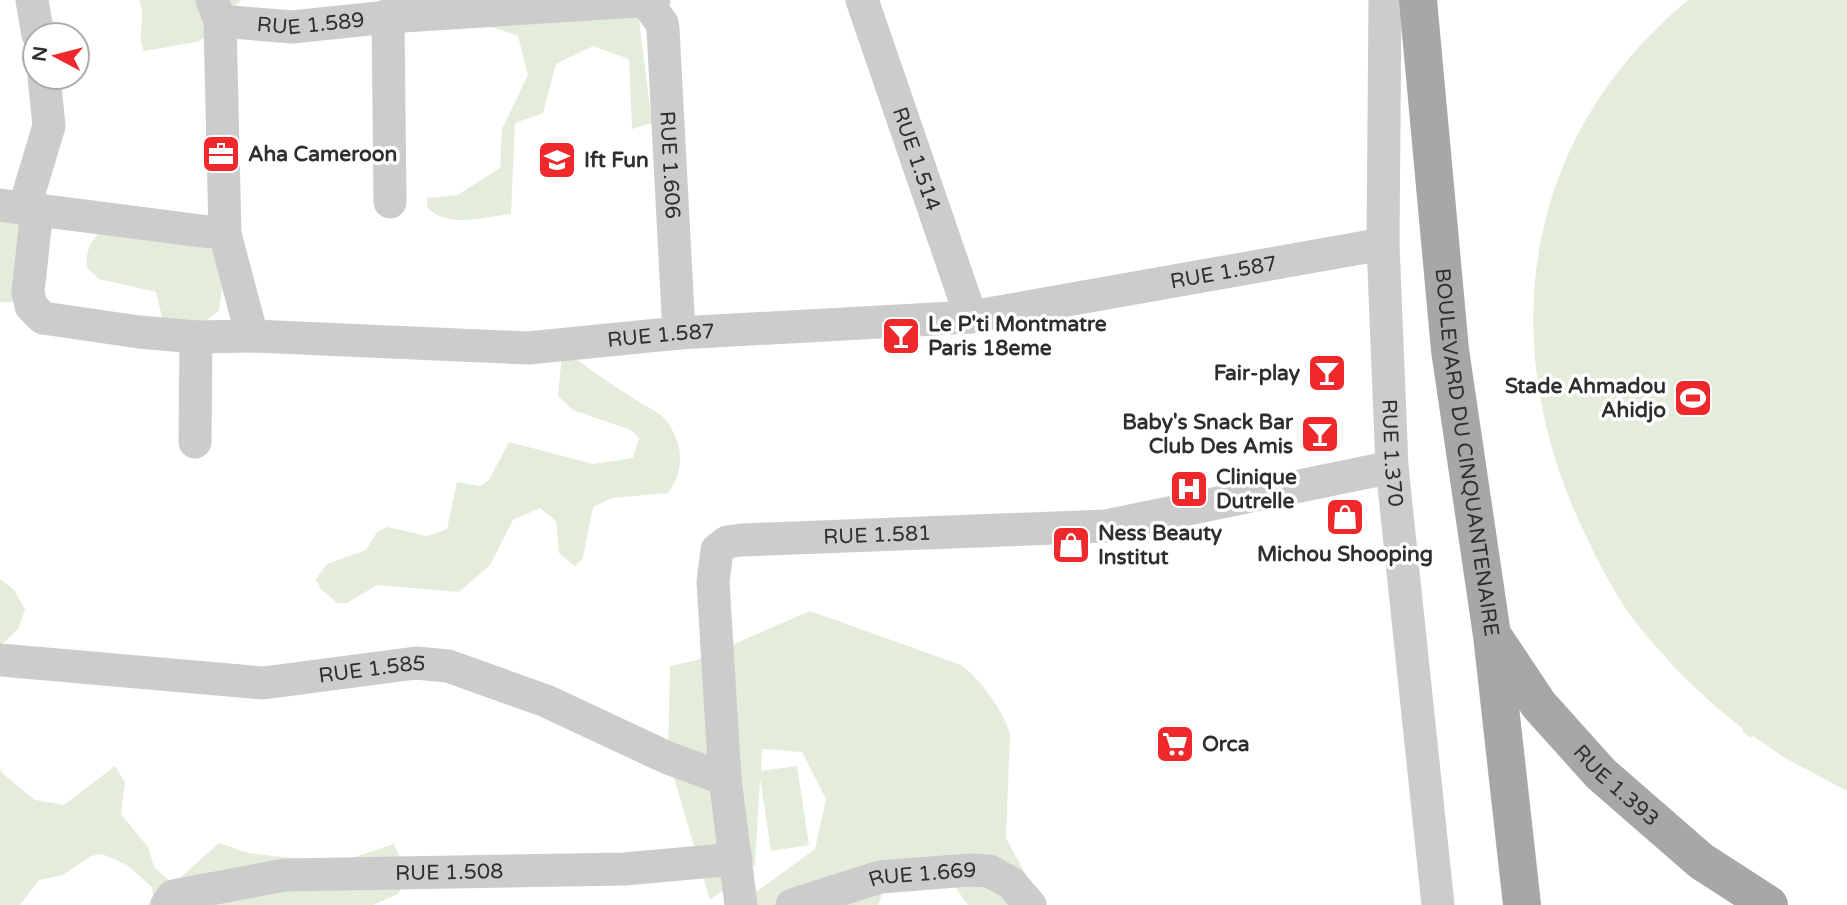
<svg xmlns="http://www.w3.org/2000/svg" width="1847" height="905" viewBox="0 0 1847 905" font-family="'Varela Round',sans-serif">
<style>
.green{fill:#e4eddc}
.lines{fill:none;stroke-linecap:round;stroke-linejoin:round}
.minor{stroke:#ccc;stroke-width:33}
.major{stroke:#a7a7a7;stroke-width:38}
.labels{text-anchor:middle;dominant-baseline:central;stroke-width:7;stroke-linejoin:round;paint-order:stroke}
.street-label{font-size:21px;fill:#2f2f2f;stroke:#fff}
.poi-label{font-size:21px;font-weight:bold;fill:#2f2f2f;stroke:#fff;text-anchor:start}
</style>
<rect width="100%" height="100%" fill="#fff"/>
<g class="green">
<path d="M 139,0 L 241,0 L 220,21 L 215,31 L 197,42 L 144,51 C 136,34 147,20 139,0 Z"/>
<path d="M 645,0 L 639,20 L 652,123 L 632,129 L 629,59 L 593,46 L 556,64 L 543,113 L 515,123 L 511,214 C 485,217 446,229 427,207 L 427,198 L 458,195 L 500,168 L 502,129 L 528,75 L 518,36 L 457,15 Z"/>
<path d="M 1688,0 L 1847,0 L 1847,791 L 1785,758 L 1753,736 L 1751,738 L 1742,731 L 1743,729 C 1705,699 1671,666 1641,629 C 1615,597 1597,560 1580,523 C 1494,335 1525,135 1688,0 Z"/>
<polygon points="0,216 17,220 23,227 16,302 0,302"/>
<path d="M 108,227 L 218,251 L 225,265 L 219,311 L 196,328 L 163,321 L 156,292 L 99,279 L 87,268 C 85,249 92,237 108,227 Z"/>
<path d="M 562,355 L 572,356 C 593,372 614,386 636,400 C 644,405 657,411 664,418 C 683,440 686,470 668,493 L 612,498 L 593,507 L 583,558 L 575,566 L 559,553 L 556,521 L 540,508 L 513,520 L 490,565 L 459,592 L 377,585 L 347,603 L 337,603 L 321,589 L 316,579 L 327,564 L 366,550 L 377,532 L 387,527 L 427,536 L 447,529 L 457,482 L 480,486 L 489,480 L 509,442 L 593,464 L 633,458 L 639,438 L 631,430 L 573,410 L 558,396 Z"/>
<polygon points="0,579 14,590 25,609 18,629 0,646"/>
<path d="M 810,611 L 961,665 C 980,678 1004,712 1010,734 L 1006,838 L 1042,905 L 968,905 L 948,877 L 884,889 L 878,905 L 747,905 L 748,898 L 815,849 L 826,799 L 802,752 L 762,749 L 761,771 L 797,766 L 809,845 L 771,851 L 760,778 L 755,865 L 710,900 L 668,758 L 670,666 L 697,660 Z"/>
<polygon points="115,766 125,782 121,814 148,847 154,867 173,884 219,843 248,853 337,863 394,844 409,877 398,894 373,905 217,905 213,902 148,905 153,896 152,887 127,865 102,854 91,856 63,875 39,880 20,905 0,905 0,768 2,773 35,800 64,805"/>
</g>
<g class="lines">
<g class="minor">
<polyline points="32,0 38,35"/>
<path id="s1" d="M 212,0 L 220,21 L 225,234 L 252,336 L 528,348 L 679,333 L 971,317 L 1383,244"/>
<path id="s2" d="M 862,0 L 971,317"/>
<path id="s3" d="M 1385,0 L 1383,244 L 1392,467 L 1438,905"/>
<path id="s4" d="M 645,1 L 662,23 L 663,29 L 679,333"/>
<path id="s5" d="M 220,21 L 292,27 L 388,17 L 654,0"/>
<polyline points="390,202 388,17 401,0"/>
<polyline points="0,205 225,234"/>
<polyline points="24,209 49,126 44,77"/>
<polyline points="37,210 28,292 31,306 43,318 139,332 196,337 252,336"/>
<polyline points="195,442 196,337"/>
<path id="s6" d="M 0,660 L 263,683 L 416,663 L 448,666 L 546,701 L 668,758 L 725,779"/>
<path id="s7" d="M 167,905 L 173,896 L 285,875 L 624,869 L 736,859"/>
<path id="s8" d="M 741,905 L 725,779 L 713,582 L 717,550 L 727,542 L 741,540 L 1106,526 L 1392,467"/>
<path id="s9" d="M 792,905 L 880,877 L 969,870 L 989,871 L 1011,883 L 1030,905"/>
</g>
<g class="major">
<path id="s10" d="M 1418,0 L 1450,350 L 1492,635 L 1522,905"/>
<path id="s11" d="M 1495,639 L 1539,705 L 1601,774 L 1701,861 L 1769,905"/>
</g>
</g>
<defs>
<symbol id="office-square" viewBox="-11 -11 22 22"><rect x="-9" y="-9" width="18" height="18" rx="4" fill="#ef282c" stroke="#fff"/><path d="M-6-3h4V-5.5h4V-3h4V5H-6ZM-1-4.5V-3h2v-1.5ZM-6 0V1H6V0Z" fill="#fff"/></symbol>
<symbol id="university-square" viewBox="-11 -11 22 22"><rect x="-9" y="-9" width="18" height="18" rx="4" fill="#ef282c" stroke="#fff"/><path d="M0-5L7-2L0 1L-7-2ZM-4 1L0 2.5L4 1V4Q0 6-4 4Z" fill="#fff"/></symbol>
<symbol id="bar-square" viewBox="-11 -11 22 22"><rect x="-9" y="-9" width="18" height="18" rx="4" fill="#ef282c" stroke="#fff"/><path d="M-6-5H6L.8 .8V4.5H3.5V6h-7V4.5H-.8V.8Z" fill="#fff"/></symbol>
<symbol id="stadium-square" viewBox="-11 -11 22 22"><rect x="-9" y="-9" width="18" height="18" rx="4" fill="#ef282c" stroke="#fff"/><path d="M0-5a6.5 5 0 1 0 0 10a6.5 5 0 1 0 0-10ZM-3.5-1.8h7v3.6h-7Z" fill="#fff"/></symbol>
<symbol id="hospital-square" viewBox="-11 -11 22 22"><rect x="-9" y="-9" width="18" height="18" rx="4" fill="#ef282c" stroke="#fff"/><path d="M-5-5h3v3.5h4V-5h3V5h-3V1.5h-4V5h-3Z" fill="#fff"/></symbol>
<symbol id="shop-square" viewBox="-11 -11 22 22"><rect x="-9" y="-9" width="18" height="18" rx="4" fill="#ef282c" stroke="#fff"/><path d="M-5-2.5h2.3a2.7 3.5 0 0 1 5.4 0H5L5.5 6h-11ZM-1.5-2.5h3a1.5 2.3 0 0 0-3 0Z" fill="#fff"/></symbol>
<symbol id="supermarket-square" viewBox="-11 -11 22 22"><rect x="-9" y="-9" width="18" height="18" rx="4" fill="#ef282c" stroke="#fff"/><path d="M-6-5.5h2.5l.6 2H6L4.5 2H-2.5L-4.4-4H-6ZM-1.5 3.2a1.3 1.3 0 1 0 .1 0ZM3 3.2a1.3 1.3 0 1 0 .1 0Z" fill="#fff"/></symbol>
</defs>
<g fill-rule="evenodd">
<use href="#office-square" x="199" y="132" width="44" height="44"/>
<use href="#university-square" x="535" y="138" width="44" height="44"/>
<use href="#bar-square" x="879" y="314" width="44" height="44"/>
<use href="#bar-square" x="1305" y="351" width="44" height="44"/>
<use href="#stadium-square" x="1671" y="376" width="44" height="44"/>
<use href="#bar-square" x="1298" y="412" width="44" height="44"/>
<use href="#hospital-square" x="1167" y="467" width="44" height="44"/>
<use href="#shop-square" x="1323" y="495" width="44" height="44"/>
<use href="#shop-square" x="1049" y="523" width="44" height="44"/>
<use href="#supermarket-square" x="1153" y="722" width="44" height="44"/>
</g>
<g class="labels">
<g class="street-label">
<text stroke="none"><textPath href="#s5" startOffset="91">RUE 1.589</textPath></text>
<text stroke="none"><textPath href="#s2" startOffset="168">RUE 1.514</textPath></text>
<text stroke="none"><textPath href="#s4" startOffset="170">RUE 1.606</textPath></text>
<text stroke="none"><textPath href="#s1" startOffset="1318">RUE 1.587</textPath></text>
<text stroke="none"><textPath href="#s1" startOffset="751">RUE 1.587</textPath></text>
<text stroke="none"><textPath href="#s3" startOffset="453">RUE 1.370</textPath></text>
<text stroke="none"><textPath href="#s10" startOffset="455">BOULEVARD DU CINQUANTENAIRE</textPath></text>
<text stroke="none"><textPath href="#s8" startOffset="520">RUE 1.581</textPath></text>
<text stroke="none"><textPath href="#s6" startOffset="374">RUE 1.585</textPath></text>
<text stroke="none"><textPath href="#s11" startOffset="191">RUE 1.393</textPath></text>
<text stroke="none"><textPath href="#s7" startOffset="289">RUE 1.508</textPath></text>
<text stroke="none"><textPath href="#s9" startOffset="135">RUE 1.669</textPath></text>
</g>
<g class="poi-label">
<text x="248" y="154">Aha Cameroon</text>
<text x="584" y="160">Ift Fun</text>
<text x="928" y="324">Le P'ti Montmatre<tspan x="928" dy="24">Paris 18eme</tspan></text>
<text x="1300" y="373" text-anchor="end">Fair-play</text>
<text x="1666" y="386" text-anchor="end">Stade Ahmadou<tspan x="1666" dy="24">Ahidjo</tspan></text>
<text x="1293" y="422" text-anchor="end">Baby's Snack Bar<tspan x="1293" dy="24">Club Des Amis</tspan></text>
<text x="1216" y="477">Clinique<tspan x="1216" dy="24">Dutrelle</tspan></text>
<text x="1098" y="533">Ness Beauty<tspan x="1098" dy="24">Institut</tspan></text>
<text x="1345" y="554" text-anchor="middle">Michou Shooping</text>
<text x="1202" y="744">Orca</text>
</g>
</g>
<g transform="translate(56 56) rotate(277)"><circle r="33" fill="#ffffff" stroke="#acacac" stroke-width="2"/>
<path d="M0-5L12 26L0 18L-12 26Z" fill="#ef282c"/>
<text y="-10" font-size="19" font-weight="bold" text-anchor="middle" fill="#2f2f2f">N</text>
</g>
</svg>
